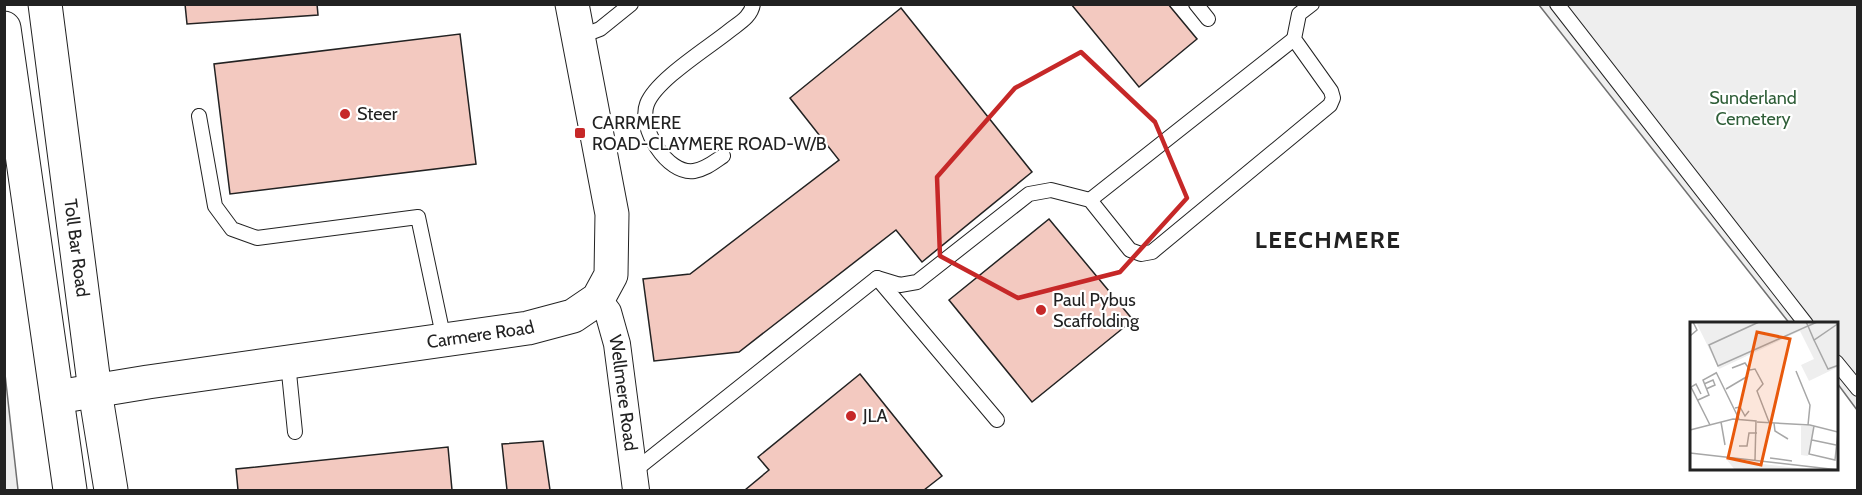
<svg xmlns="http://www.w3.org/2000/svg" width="1862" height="495" viewBox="0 0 1862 495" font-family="Cabin,sans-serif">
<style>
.green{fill:#eee;stroke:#6f6f6f;stroke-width:1.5}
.building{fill:#f3c9c0;stroke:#222;stroke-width:1.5}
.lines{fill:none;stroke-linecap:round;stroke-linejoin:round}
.lane-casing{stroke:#222;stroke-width:16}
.street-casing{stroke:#222;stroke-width:28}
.secondary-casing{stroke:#222;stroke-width:35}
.lane{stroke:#fff;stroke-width:14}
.street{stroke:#fff;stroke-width:26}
.secondary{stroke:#fff;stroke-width:33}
.marked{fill:none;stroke:#c62828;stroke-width:4.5;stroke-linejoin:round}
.poi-dot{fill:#c62828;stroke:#fff;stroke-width:2}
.labels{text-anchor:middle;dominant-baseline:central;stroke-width:4.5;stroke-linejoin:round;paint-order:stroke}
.park-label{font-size:18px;fill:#2f5e38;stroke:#fff}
.poi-label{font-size:18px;fill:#222;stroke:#fff;text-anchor:start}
.street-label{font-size:18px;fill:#222;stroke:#fff}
.district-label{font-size:24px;font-weight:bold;letter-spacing:1.5px;fill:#222;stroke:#fff}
.inset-road{fill:none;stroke:#a7a7a7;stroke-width:1.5}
.view{fill:#e8590c;fill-opacity:0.15;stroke:#e8590c;stroke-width:3}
.inset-edge{fill:none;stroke:#222;stroke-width:3}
</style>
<rect width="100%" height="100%" fill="#fff"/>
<g class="green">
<polygon points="1539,5 1857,5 1857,410 1837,383 1836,324 1790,324"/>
<polygon points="5,374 18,490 5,490"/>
</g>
<g class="building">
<polygon points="185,4 317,4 318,15 187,24"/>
<polygon points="1071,4 1168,4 1197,39 1139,87"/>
<polygon points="901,8 1032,172 922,262 896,230 739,352 654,361 643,279 690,274 839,160 790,98"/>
<polygon points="460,34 476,164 230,194 214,64"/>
<polygon points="1049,219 1133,320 1032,402 949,300"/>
<polygon points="860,374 942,476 924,490 745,490 769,470 758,457"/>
<polygon points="543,441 550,490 507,490 502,444"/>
<polygon points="448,447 452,490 238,490 236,469"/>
</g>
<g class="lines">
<defs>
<g id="lane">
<polyline points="1196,4 1208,19"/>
<polyline points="1557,4 1806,324"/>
<polyline points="579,37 600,29 631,4"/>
<polyline points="199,116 215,206 232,229 257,238 418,217 444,340"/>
<path d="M 723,156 C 714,162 706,169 694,171 C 667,175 638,127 647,104 C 656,80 708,48 729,31 C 739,23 751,17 753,4"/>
<polyline points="1090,200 1294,39"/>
<polyline points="877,278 900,285 917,282 1029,194 1051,190 1090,200 1130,250 1141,254 1152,252 1330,105 1333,98 1331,91 1294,39 1299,14 1312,4"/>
<polyline points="878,279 997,420"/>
<polyline points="1836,362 1858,389"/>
<polyline points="288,363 295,432"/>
<polyline points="634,471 877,278"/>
</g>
<g id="street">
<path id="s1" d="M 598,299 L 608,312 L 617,344 L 636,490"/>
</g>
<g id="secondary">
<path id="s2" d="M 45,4 L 95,391 L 111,490"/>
<polyline points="4,28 70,490"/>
<path id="s3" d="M 57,397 L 148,382 L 528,328 L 573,316 L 598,299 L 611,275 L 612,214 L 572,4"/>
</g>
</defs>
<use href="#lane" class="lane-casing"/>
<use href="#street" class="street-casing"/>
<use href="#secondary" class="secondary-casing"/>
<use href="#lane" class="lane"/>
<use href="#street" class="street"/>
<use href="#secondary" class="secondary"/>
</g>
<path class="marked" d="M 1081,52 L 1155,122 L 1187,198 L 1120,272 L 1018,298 L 940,256 L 937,177 L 1015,88 Z"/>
<g class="poi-dot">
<circle cx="345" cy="114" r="6"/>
<rect x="574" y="127" width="12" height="12" rx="3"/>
<circle cx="1041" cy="310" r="6"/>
<circle cx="851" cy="416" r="6"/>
</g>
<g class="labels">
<g class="park-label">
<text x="1753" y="98">Sunderland<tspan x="1753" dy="21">Cemetery</tspan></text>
</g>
<g class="poi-label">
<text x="357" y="114">Steer</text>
<text x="592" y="123">CARRMERE<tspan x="592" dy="21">ROAD-CLAYMERE ROAD-W/B</tspan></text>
<text x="1053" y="300">Paul Pybus<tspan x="1053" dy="21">Scaffolding</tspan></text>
<text x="863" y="416">JLA</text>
</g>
<g class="street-label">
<text stroke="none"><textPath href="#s2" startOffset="246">Toll Bar Road</textPath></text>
<text stroke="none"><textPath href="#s3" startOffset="428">Carmere Road</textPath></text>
<text stroke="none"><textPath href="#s1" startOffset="99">Wellmere Road</textPath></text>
</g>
<g class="district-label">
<text x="1328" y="239">LEECHMERE</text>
</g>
</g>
<g transform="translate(1690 322)">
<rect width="148" height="148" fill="#fff"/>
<path d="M 148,0 L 148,45 L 119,59 L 111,43 L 124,37 L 110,9 L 29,47 L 7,2 ZM 111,104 L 124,104 L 118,134 L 111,133 ZM 37,138 L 116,147 L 140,148 L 45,148 Z" fill="#eee"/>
<path class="inset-road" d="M 69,0 L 19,23 L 28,44 L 118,4 L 116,0M 127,0 L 118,4 L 124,18 L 149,1M 0,14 L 7,8 L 3,0M 124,18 L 138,47 L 149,43M 42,46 L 55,41 L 60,48 L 65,47 L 73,62 L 67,69 L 79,100M 106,49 L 120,83 L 118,103M 26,50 L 49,97M 14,62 L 23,58 L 25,63 L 16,67M 36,67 L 58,54M 11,72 L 6,62 L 1,65 L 20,103M 8,78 L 19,73 L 13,58 L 26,51M 45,86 L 50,85 L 55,94 L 59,89M 31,100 L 35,123M 67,100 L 120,103 L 148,110 L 145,138 L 119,132 L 124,104M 84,101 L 85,109 L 98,117M 0,108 L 43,97 L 66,99 L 65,138M 122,118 L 146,123M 49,124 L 57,124 L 59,111 L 67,111M 0,131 L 149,148M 80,136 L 102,139"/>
<path class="view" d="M 67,10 L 100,17 L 71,143 L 38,136 Z"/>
<rect width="148" height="148" class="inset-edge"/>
</g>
<rect width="1862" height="495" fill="none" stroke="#222222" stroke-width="12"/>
</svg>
